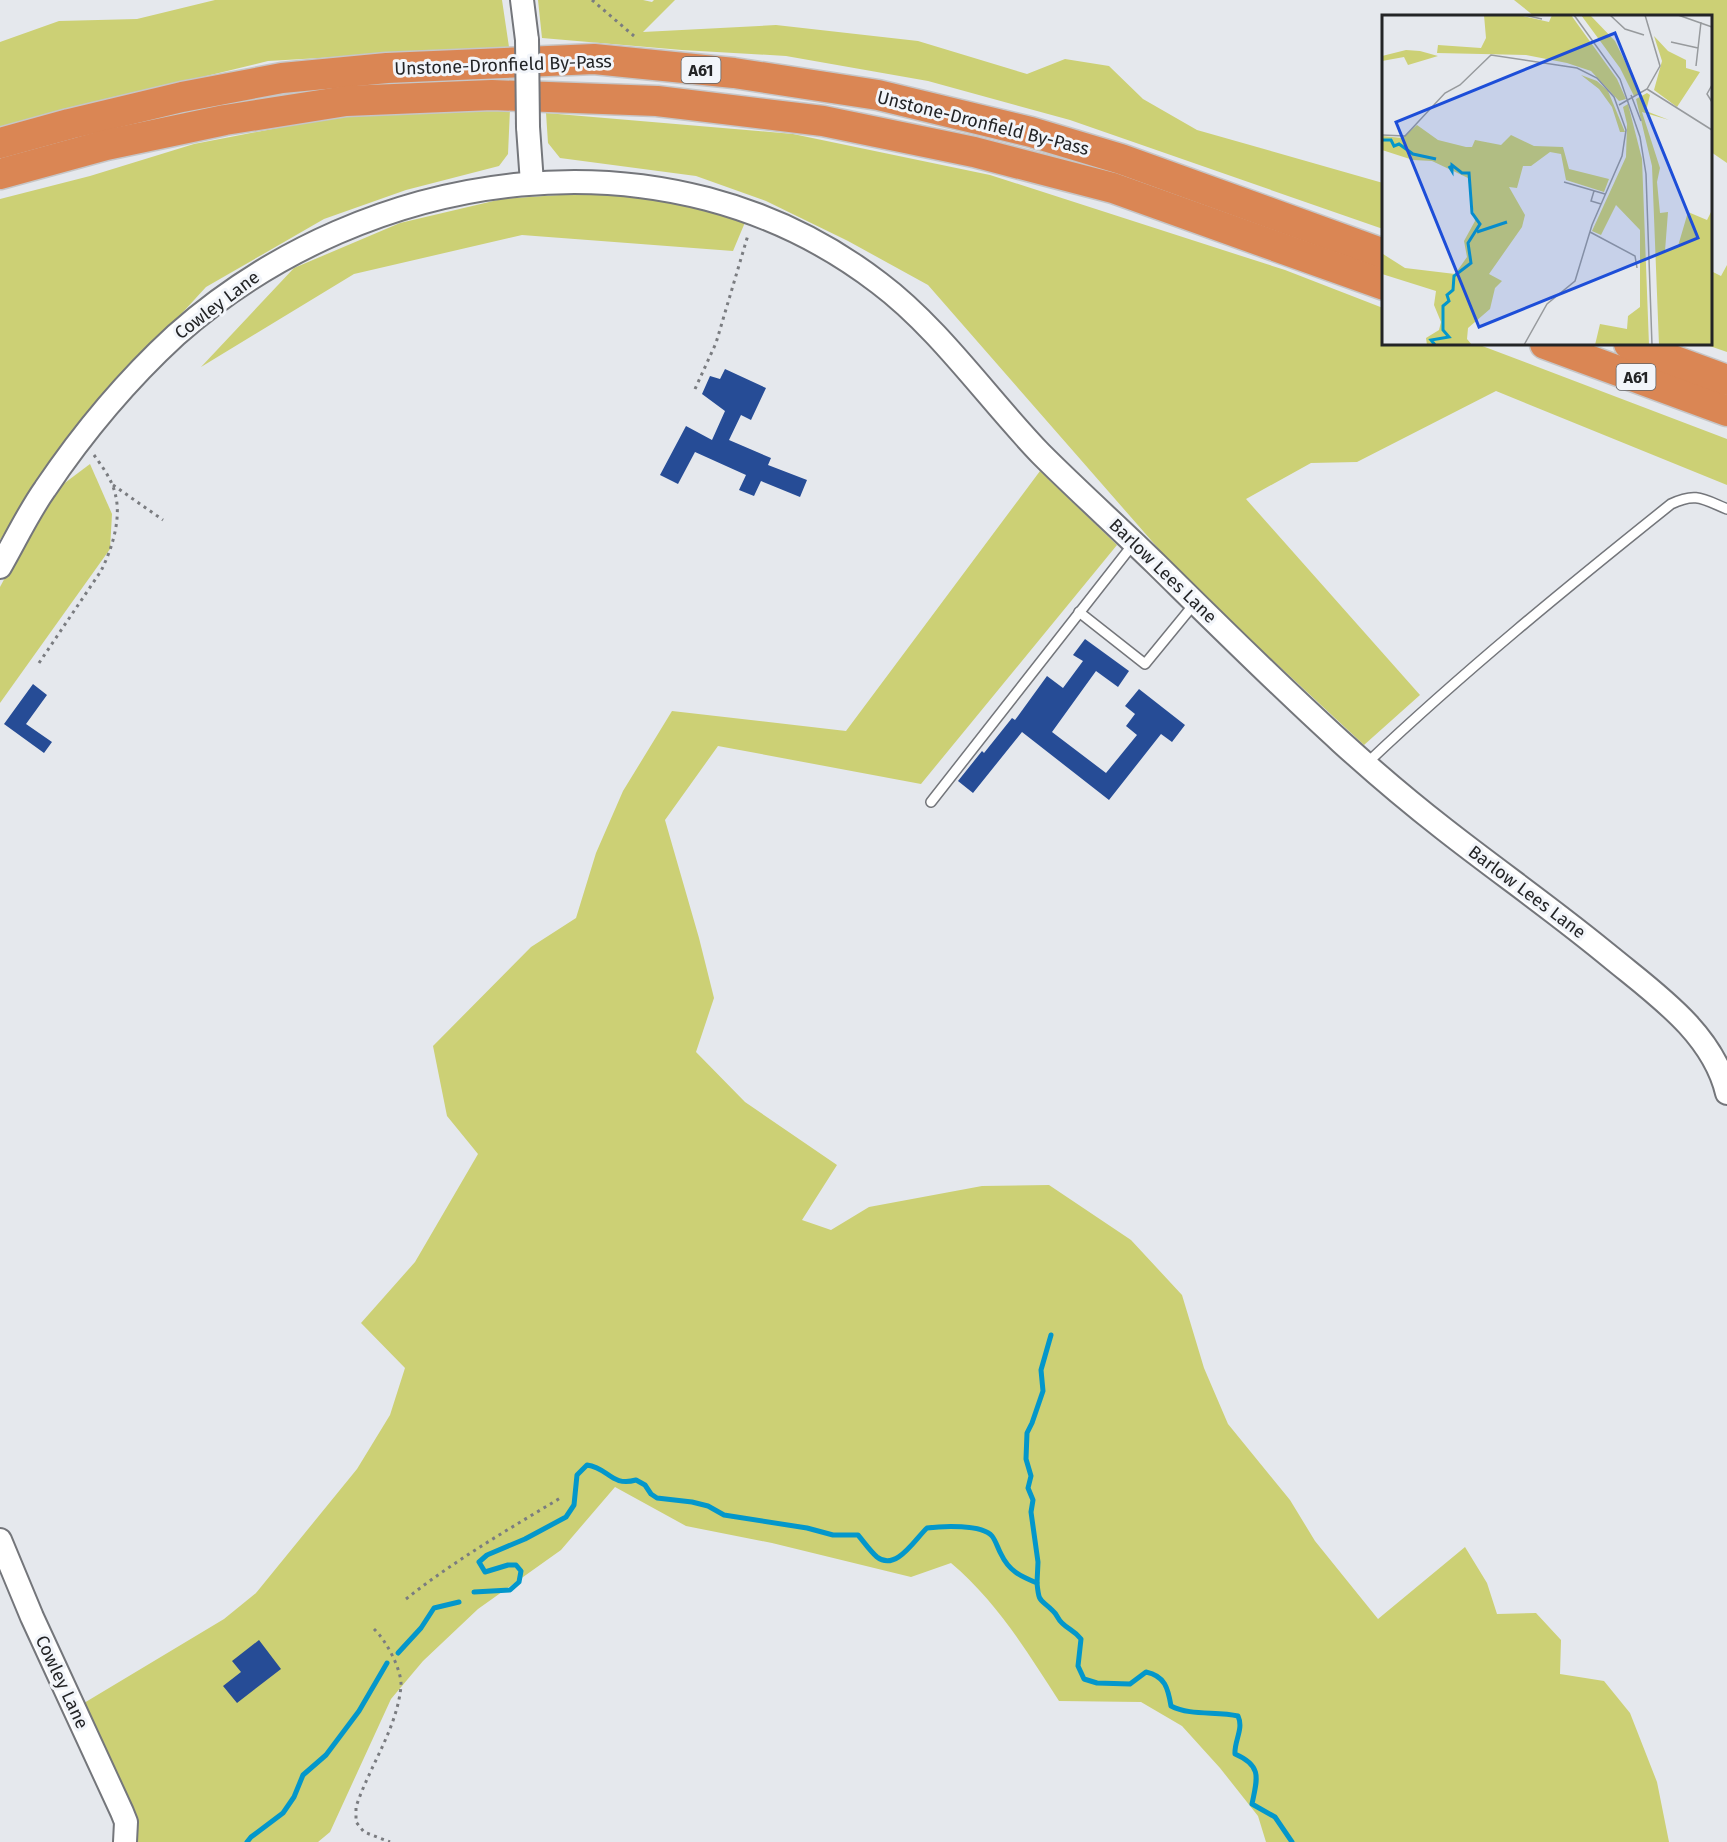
<svg xmlns="http://www.w3.org/2000/svg" width="1727" height="1842" viewBox="0 0 1727 1842" font-family="'Fira Sans',sans-serif">
<style>
.green{fill:#ccd075}
.lines{fill:none;stroke-linecap:round;stroke-linejoin:round}
.stream{stroke:#0397cb;stroke-width:5}
.building{fill:#264c96}
.service-casing{stroke:#74767b;stroke-width:12}
.tertiary-casing{stroke:#74767b;stroke-width:26}
.trunk-casing{stroke:#c6c6c7;stroke-width:33}
.path{stroke:#7a7c80;stroke-width:3;stroke-dasharray:3 4.5;stroke-linecap:butt}
.service{stroke:#fff;stroke-width:9}
.tertiary{stroke:#fff;stroke-width:22}
.trunk{stroke:#da8654;stroke-width:30}
.tertiary-bridge-casing{stroke:#74767b;stroke-width:26;stroke-linecap:butt}
.tertiary-bridge{stroke:#fff;stroke-width:22}
.labels{text-anchor:middle;dominant-baseline:central;stroke-width:6;stroke-linejoin:round;paint-order:stroke}
.shield{fill:#f2f5fa;stroke:#616366;stroke-width:1.5}
.shield-label{font-size:16px;font-weight:bold;fill:#232426}
.street-label{font-size:18px;fill:#232426;stroke:#f2f5fa}
.inset-river{fill:none;stroke:#0397cb;stroke-width:3}
.inset-road{fill:none;stroke:#979a9d;stroke-width:1.5}
.view{fill:#1d4ed8;fill-opacity:0.15;stroke:#1d4ed8;stroke-width:3}
.inset-edge{fill:none;stroke:#232426;stroke-width:3}
</style>
<rect width="100%" height="100%" fill="#e5e8ed"/>
<g class="green">
<polygon points="215,0 502,0 509,47 268,61 70,109 0,128 0,42 59,21 137,19"/>
<polygon points="538,0 643,0 652,2 654,0 675,0 643,32 776,25 918,41 1027,74 1065,59 1109,66 1143,99 1197,130 1383,183 1383,229 1070,120 928,81 786,56 682,50 542,38"/>
<polygon points="1514,0 1727,0 1727,163 1711,152 1710,16 1534,16"/>
<polygon points="510,109 508,154 499,166 406,190 324,219 206,287 74,431 0,540 0,199 90,176 194,144 340,116"/>
<polygon points="546,113 793,134 990,175 1285,270 1383,308 1384,344 1477,344 1727,439 1727,485 1496,391 1357,462 1311,463 1246,499 1420,695 1364,745 1185,579 928,285 848,241 766,201 696,176 560,158 548,143"/>
<polygon points="589,193 674,202 746,220 733,251 522,235 354,274 201,367 294,268 400,223 502,199"/>
<polygon points="1727,265 1727,352 1704,344 1710,344 1711,271 1721,276"/>
<polygon points="90,464 112,514 110,549 0,703 0,587 50,494"/>
<path d="M 1040,471 L 1117,545 L 921,784 L 718,746 L 665,820 L 699,938 L 714,998 L 696,1052 L 745,1102 L 837,1165 L 802,1220 L 831,1230 L 869,1207 L 982,1186 L 1049,1185 L 1131,1240 L 1182,1295 L 1204,1368 L 1228,1424 L 1290,1500 L 1315,1541 L 1378,1619 L 1465,1547 L 1487,1583 L 1497,1614 L 1536,1613 L 1561,1640 L 1560,1674 L 1604,1681 L 1630,1713 L 1657,1782 L 1669,1842 L 1266,1842 L 1258,1816 L 1220,1768 L 1182,1726 L 1141,1702 L 1059,1701 C 1026,1650 997,1602 951,1563 L 911,1577 L 772,1543 L 686,1526 L 615,1487 L 561,1550 L 478,1609 L 423,1661 L 391,1699 L 330,1832 L 318,1842 L 135,1842 L 84,1703 L 224,1619 L 256,1593 L 357,1469 L 390,1415 L 405,1368 L 361,1323 L 415,1262 L 478,1154 L 447,1116 L 433,1046 L 531,947 L 576,918 L 596,853 L 623,791 L 672,711 L 846,731 Z"/>
</g>
<g class="lines">
<g class="stream">
<polyline points="1037,1583 1038,1562 1031,1512 1033,1500 1028,1488 1031,1476 1026,1459 1027,1433 1032,1423 1043,1391 1041,1370 1051,1335"/>
<path d="M 474,1592 L 510,1590 L 519,1582 L 521,1571 L 516,1565 L 508,1565 L 485,1572 L 479,1562 L 487,1555 L 525,1539 L 566,1517 L 574,1505 L 577,1475 L 587,1465 C 609,1468 611,1487 636,1480 L 645,1485 L 651,1494 L 657,1498 L 692,1502 L 708,1506 L 724,1515 L 807,1528 L 833,1535 L 858,1535 C 864,1542 870,1551 877,1557 C 896,1572 915,1539 927,1528 C 942,1526 982,1524 992,1536 C 996,1541 998,1549 1001,1554 C 1009,1571 1020,1576 1037,1583 C 1039,1604 1040,1598 1053,1611 C 1057,1614 1058,1620 1062,1623 C 1069,1630 1074,1630 1081,1639 L 1078,1666 L 1084,1679 L 1097,1683 L 1130,1684 L 1146,1672 C 1165,1676 1168,1688 1171,1706 C 1190,1716 1217,1711 1238,1716 C 1244,1729 1234,1741 1235,1754 C 1263,1766 1257,1779 1252,1804 L 1275,1817 L 1292,1842"/>
<polyline points="398,1653 421,1628 434,1608 459,1602"/>
<polyline points="247,1842 251,1837 283,1813 294,1797 303,1775 326,1755 359,1711 387,1663"/>
</g>
</g>
<g class="building">
<polygon points="725,369 766,388 751,420 741,415 729,440 771,458 768,465 807,480 800,497 761,481 754,496 739,490 746,475 695,452 678,484 660,475 686,426 712,440 725,411 702,394 710,376 720,379"/>
<polygon points="1085,639 1129,671 1118,687 1096,671 1052,732 1106,773 1137,735 1126,726 1135,714 1125,706 1139,689 1185,725 1172,742 1161,734 1109,800 1022,732 973,793 958,781 982,751 984,753 1012,718 1015,720 1047,676 1063,688 1083,661 1073,655"/>
<polygon points="33,684 47,695 26,724 52,742 44,753 4,724"/>
<polygon points="259,1640 281,1669 237,1703 223,1686 241,1672 232,1661"/>
</g>
<g class="lines">
<defs>
<g id="service">
<polyline points="1079,612 1145,664 1195,603"/>
<path d="M 1366,764 C 1463,672 1566,588 1671,504 C 1696,492 1703,499 1727,509"/>
<polyline points="931,802 1134,543"/>
</g>
<g id="tertiary">
<polyline points="522,0 527,40"/>
<polyline points="528,127 532,183"/>
<path d="M 0,567 C 15,541 28,513 45,489 C 82,434 127,380 176,335 C 368,165 668,121 879,283 C 939,328 988,399 1041,454 C 1078,491 1117,526 1155,563 C 1216,623 1277,684 1341,742 C 1374,772 1408,801 1444,829 C 1500,873 1558,913 1613,959 C 1657,995 1713,1034 1727,1093"/>
<polyline points="0,1540 32,1617 122,1812 126,1822 125,1842"/>
</g>
<g id="trunk">
<polyline points="0,143 69,124 182,97 282,78 387,68 594,59 734,73 878,95 1031,132 1121,159 1384,254"/>
<polyline points="0,174 106,145 225,120 346,101 492,95 657,101 823,121 974,152 1113,188 1384,285"/>
<polyline points="1545,344 1727,411"/>
<polyline points="1629,344 1727,380"/>
</g>
</defs>
<use href="#service" class="service-casing"/>
<use href="#tertiary" class="tertiary-casing"/>
<use href="#trunk" class="trunk-casing"/>
<g class="path">
<polyline points="592,0 634,36"/>
<polyline points="695,389 716,343 748,235"/>
<polyline points="113,485 163,520"/>
<path d="M 39,663 L 101,571 C 112,549 122,518 115,493 C 112,480 102,466 94,455"/>
<path d="M 406,1599 C 455,1560 509,1529 562,1497"/>
<path d="M 374,1629 C 386,1640 402,1670 401,1686 C 397,1729 369,1767 356,1807 L 356,1822 L 364,1832 L 390,1842"/>
</g>
<use href="#service" class="service"/>
<use href="#tertiary" class="tertiary"/>
<use href="#trunk" class="trunk"/>
<defs>
<polyline id="tertiary-bridge" points="527,40 528,127"/>
</defs>
<use href="#tertiary-bridge" class="tertiary-bridge-casing"/>
<use href="#tertiary-bridge" class="tertiary-bridge"/>
</g>
<g class="labels">
<g class="shield">
<rect x="681.5" y="57" width="39" height="26" rx="4.5"/>
<rect x="1616.5" y="364" width="39" height="26" rx="4.5"/>
</g>
<g class="shield-label">
<text x="701" y="70">A61</text>
<text x="1636" y="377">A61</text>
</g>
<g class="street-label">
<text transform="translate(503 65) rotate(-2)">Unstone-Dronfield By-Pass</text>
<text transform="translate(983 123) rotate(14)">Unstone-Dronfield By-Pass</text>
<text transform="translate(217 305) rotate(-37)">Cowley Lane</text>
<text transform="translate(1163 571) rotate(44)">Barlow Lees Lane</text>
<text transform="translate(1527 892) rotate(37)">Barlow Lees Lane</text>
<text transform="translate(62 1682) rotate(65)">Cowley Lane</text>
</g>
</g>
<g transform="translate(1382 15)">
<rect width="330" height="330" fill="#e5e8ed"/>
<path d="M 102,0 L 137,0 L 167,7 L 170,0 L 189,0 L 235,64 L 244,84 L 237,86 L 209,56 L 185,48 L 144,40 L 55,38 L 56,30 L 99,33 L 104,23 ZM 199,0 L 208,0 L 233,26 L 258,77 L 252,81 L 238,53 ZM 272,21 L 286,36 L 304,45 L 304,53 L 318,57 L 295,92 L 272,75 L 280,46 ZM 24,35 L 38,36 L 56,41 L 26,50 L 22,42 L 0,46 L 0,41 ZM 199,60 L 215,66 L 226,76 L 243,117 L 238,117 L 230,92 L 217,74 ZM 265,78 L 268,80 L 264,96 L 287,105 L 260,97 L 278,153 L 275,167 L 278,198 L 286,197 L 283,236 L 296,231 L 306,197 L 325,205 L 330,195 L 330,330 L 277,330 L 270,151 L 254,84 ZM 246,89 L 260,144 L 267,330 L 213,330 L 218,309 L 245,314 L 246,301 L 258,292 L 258,215 L 234,190 L 219,220 L 210,216 L 244,142 L 245,109 L 241,92 ZM 35,110 L 56,125 L 84,132 L 90,132 L 93,125 L 119,130 L 129,120 L 152,131 L 181,132 L 187,154 L 227,164 L 222,177 L 184,165 L 179,139 L 168,137 L 149,151 L 141,151 L 135,173 L 127,172 L 143,200 L 140,212 L 107,259 L 120,266 L 113,273 L 108,294 L 86,313 L 85,324 L 90,330 L 45,330 L 44,323 L 57,315 L 59,307 L 52,290 L 54,276 L 0,259 L 1,239 L 23,253 L 73,259 L 85,242 L 82,226 L 93,206 L 86,163 L 50,146 L 31,145 L 0,135 L 0,121 L 20,123 Z" fill="#ccd075"/>
<path class="inset-river" d="M 0,125 L 9,125 L 12,131 L 17,129 L 31,139 L 54,144M 95,217 L 125,207M 53,330 L 49,325 L 67,322 L 61,315 L 61,291 L 67,286 L 65,280 L 71,275 L 72,261 L 89,248 L 86,228 L 98,209 L 90,198 L 87,158 L 80,158 L 70,150 L 70,156 L 67,151"/>
<path class="inset-road" d="M 142,0 L 160,4M 192,0 L 238,64 L 258,122 L 264,159 L 270,330M 228,0 L 243,14 L 262,20M 296,0 L 330,12M 289,27 L 316,33M 314,51 L 319,7M 330,70 L 325,79 L 330,87M 265,74 L 330,115M 249,80 L 259,106M 237,90 L 265,74 L 278,51 L 263,0M 0,120 L 23,121 L 63,78 L 78,70 L 109,40 L 195,53 L 215,63 L 232,82 L 244,115 L 240,141 L 210,210 L 193,266 L 165,289 L 142,330M 182,167 L 223,179M 212,176 L 209,186 L 219,189M 208,217 L 253,241 L 255,253"/>
<path class="view" d="M 233,18 L 316,223 L 97,312 L 14,107 Z"/>
<rect width="330" height="330" class="inset-edge"/>
</g>
</svg>
